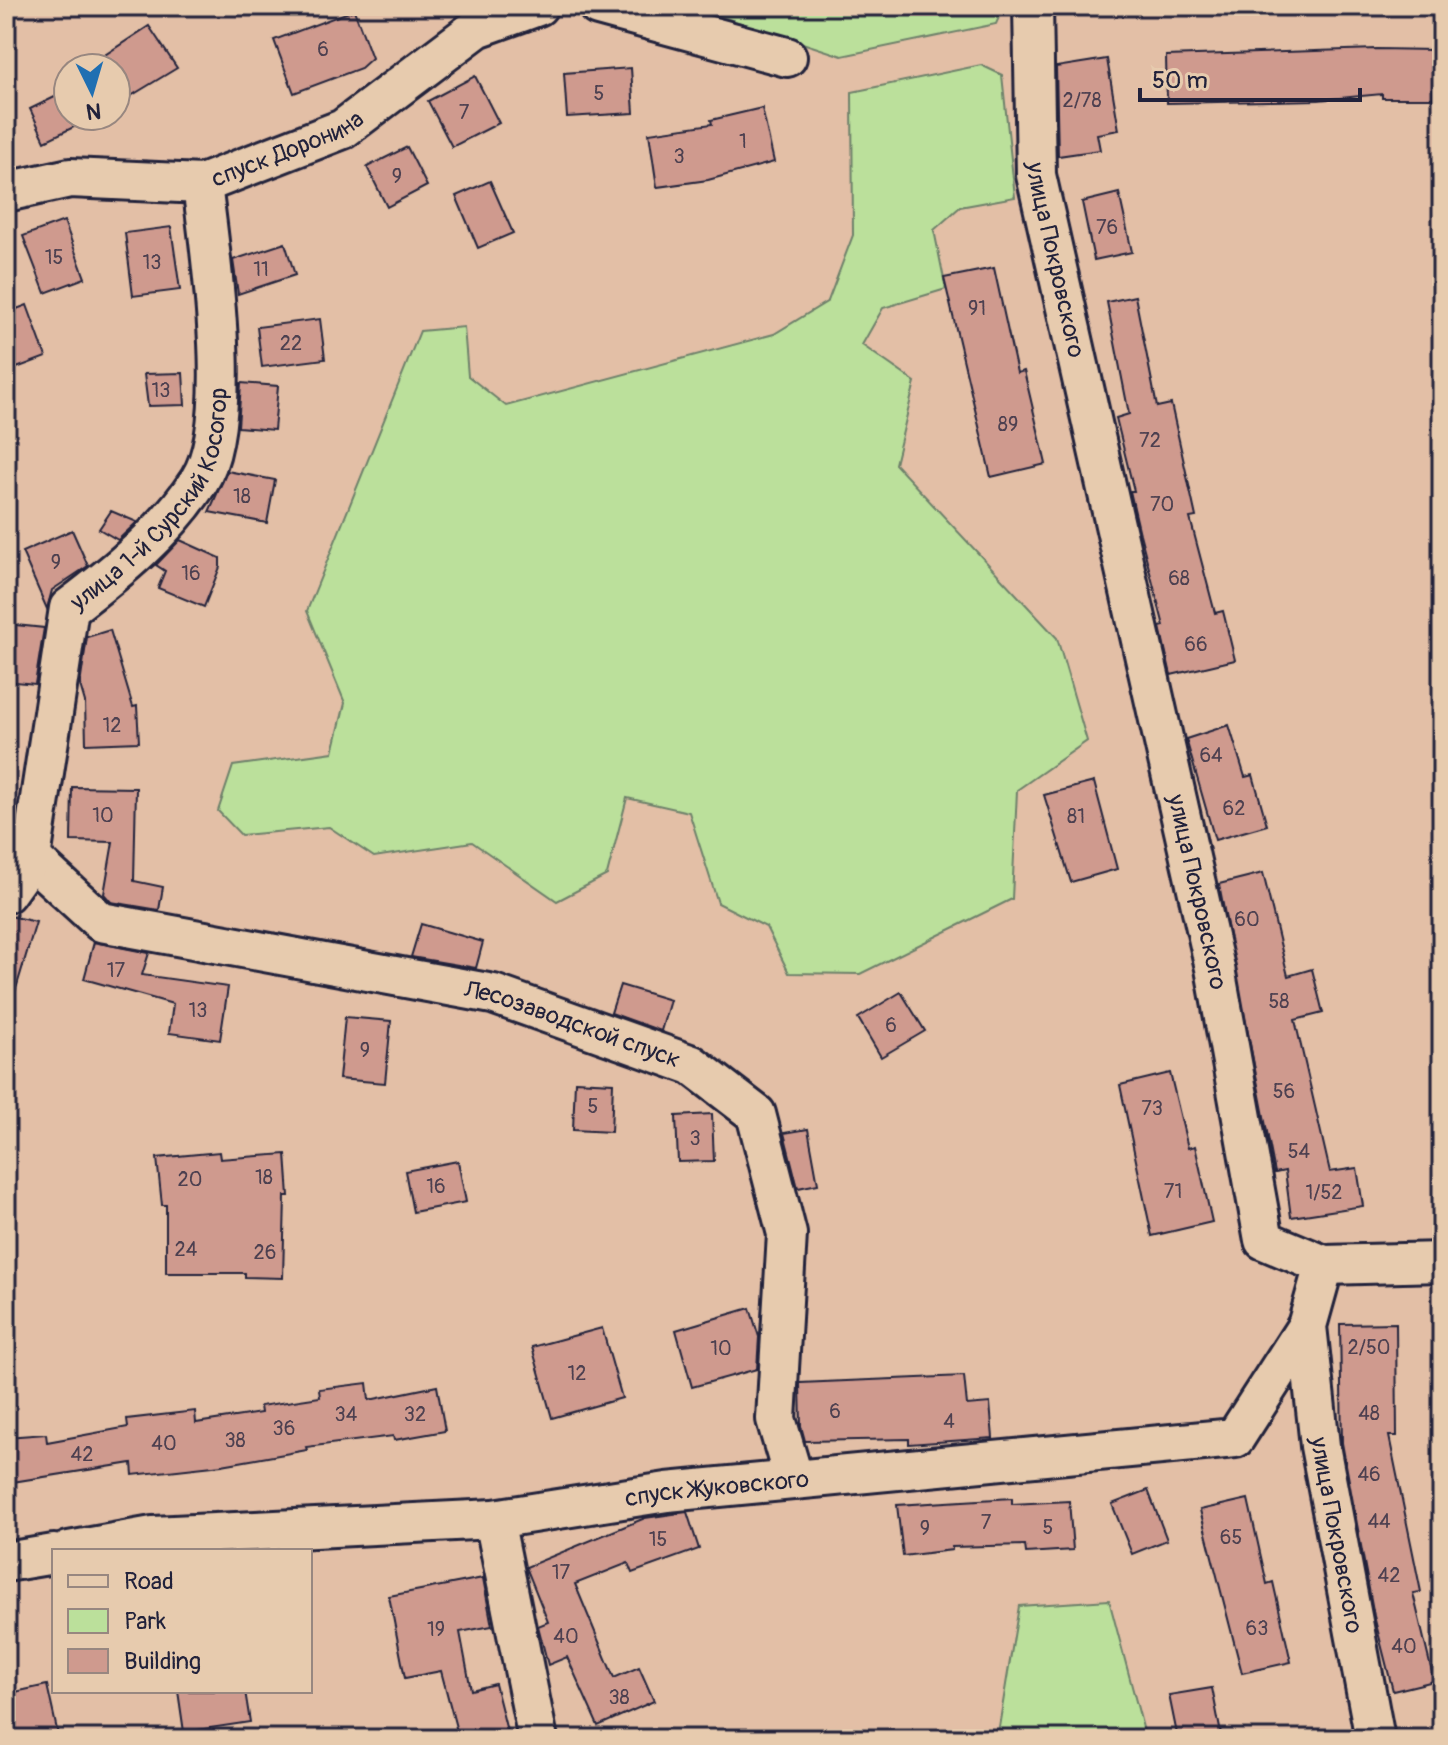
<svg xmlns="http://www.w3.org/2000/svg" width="1448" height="1745" viewBox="0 0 1448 1745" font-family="Pangolin,sans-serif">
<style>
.green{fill:#bbe09b;stroke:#6e816b;stroke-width:2}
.building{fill:#cf9a8e;stroke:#22223b;stroke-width:2}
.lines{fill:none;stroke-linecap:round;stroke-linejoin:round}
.minor-casing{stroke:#22223b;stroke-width:44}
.minor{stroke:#e7cbae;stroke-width:38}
.labels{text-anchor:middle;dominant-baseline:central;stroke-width:6;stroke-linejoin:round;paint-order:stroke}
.number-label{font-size:20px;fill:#4d4050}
.street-label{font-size:24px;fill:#22223b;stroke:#e7cbae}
</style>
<rect width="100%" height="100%" fill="#e3bfa6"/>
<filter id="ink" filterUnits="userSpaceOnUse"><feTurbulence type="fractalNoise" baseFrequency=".0125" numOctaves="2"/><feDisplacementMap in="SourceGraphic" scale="16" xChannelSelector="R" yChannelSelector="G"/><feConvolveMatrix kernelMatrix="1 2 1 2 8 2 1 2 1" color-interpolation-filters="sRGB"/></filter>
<g filter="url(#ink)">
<g class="green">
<polygon points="689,6 1004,6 996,24 842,56"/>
<polygon points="981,65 1002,75 1015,197 960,207 934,230 946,289 883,308 862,345 915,382 895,464 1057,638 1087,741 1017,790 1012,899 860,974 789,973 766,927 718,903 689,812 627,798 607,875 557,901 472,842 374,857 329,827 241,835 218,811 233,766 333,752 345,703 307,611 420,331 464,327 468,376 506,406 774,334 828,301 853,235 852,92"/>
<polygon points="1109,1600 1146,1739 997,1739 1019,1606"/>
</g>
<g class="building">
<polygon points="354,10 372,58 361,68 294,93 274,40"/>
<polygon points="149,26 177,68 116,105 118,68 85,68"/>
<polygon points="1377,49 1434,50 1433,98 1382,98 1382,94 1318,100 1167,103 1166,56"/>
<polygon points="1107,59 1119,130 1097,134 1100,150 1058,156 1056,67"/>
<polygon points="631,68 634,113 567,117 564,73"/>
<polygon points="475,76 499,123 452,147 428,101"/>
<polygon points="63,93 68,116 74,116 78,125 45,141 30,109"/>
<polygon points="762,108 774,162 708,180 657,187 649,133 712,124 711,120"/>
<polygon points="407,147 427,186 387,207 367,167"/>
<polygon points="490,181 513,233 478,248 456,196"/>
<polygon points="1119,193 1132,252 1094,260 1082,202"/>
<polygon points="64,221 85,278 45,293 23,236"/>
<polygon points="171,227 180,290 133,296 125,233"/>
<polygon points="285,243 295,275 238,294 233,260"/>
<polygon points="994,268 1017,373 1024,371 1046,464 991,477 944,278"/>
<polygon points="1135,296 1157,407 1171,404 1196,517 1190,518 1215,613 1223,611 1235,660 1171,675 1160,627 1164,626 1140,534 1130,491 1134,491 1116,418 1129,414 1107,302"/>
<polygon points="27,305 46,357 6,372 6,313"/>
<polygon points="320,319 325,359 262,367 257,327"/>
<polygon points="183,373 185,405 148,406 144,374"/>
<polygon points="241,383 278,386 274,430 238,427"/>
<polygon points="227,471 275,480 267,523 209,512"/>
<polygon points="111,511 137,522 118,540 99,529"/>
<polygon points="72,530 88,566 52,590 47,609 22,552"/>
<polygon points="180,540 220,558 220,567 204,607 158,588 165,571 156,565"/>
<polygon points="6,624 44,628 35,684 6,681"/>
<polygon points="110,630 133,707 137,706 139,742 86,744 85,702 80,685 87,637"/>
<polygon points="1229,725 1245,777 1253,775 1267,825 1215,840 1186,739"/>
<polygon points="1094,782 1117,869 1071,882 1044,795"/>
<polygon points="72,787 136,788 134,881 163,887 159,910 111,902 104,894 113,842 71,841"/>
<polygon points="1263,873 1288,976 1312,969 1323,1013 1295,1020 1330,1172 1357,1168 1363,1206 1291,1217 1285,1171 1275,1173 1219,884"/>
<polygon points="6,915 36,922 12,1002 6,1001"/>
<polygon points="421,924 483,942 476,968 411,957"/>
<polygon points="94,942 149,953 142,975 228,987 220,1040 169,1033 173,1004 84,979"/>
<polygon points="620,985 670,1000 661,1031 611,1013"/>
<polygon points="901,992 925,1031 881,1057 858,1018"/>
<polygon points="345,1017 391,1021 385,1083 339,1079"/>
<polygon points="1170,1073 1188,1148 1195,1146 1212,1222 1152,1236 1120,1085"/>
<polygon points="575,1081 613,1083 611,1132 573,1130"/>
<polygon points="712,1114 714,1161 678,1162 676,1116"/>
<polygon points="808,1129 818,1184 798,1188 784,1133"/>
<polygon points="219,1152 220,1159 286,1154 289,1196 285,1196 283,1278 245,1277 245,1273 166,1273 166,1205 162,1205 157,1158"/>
<polygon points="458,1161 466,1202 413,1212 405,1171"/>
<polygon points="750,1308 759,1337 757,1369 692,1387 676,1330"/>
<polygon points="1396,1323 1397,1436 1389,1436 1421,1592 1413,1593 1434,1681 1393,1691 1374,1616 1342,1443 1340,1324"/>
<polygon points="602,1328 622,1398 552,1418 532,1347"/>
<polygon points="964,1376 967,1405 990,1403 993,1438 909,1444 909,1439 805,1441 801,1426 800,1383"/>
<polygon points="367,1383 369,1400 437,1386 445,1431 394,1440 393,1436 306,1447 307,1450 222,1465 133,1475 132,1463 6,1483 6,1437 46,1434 47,1442 128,1427 127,1419 195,1411 196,1423 261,1413 260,1406 320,1397 319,1389"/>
<polygon points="1148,1490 1167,1540 1132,1554 1112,1504"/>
<polygon points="1012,1498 1012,1504 1069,1501 1073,1550 1026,1553 1025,1545 952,1547 952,1550 903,1556 897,1505"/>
<polygon points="1248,1499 1267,1584 1273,1582 1291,1662 1242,1673 1200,1510"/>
<polygon points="687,1512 699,1549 632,1573 628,1563 575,1584 614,1678 639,1667 654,1701 598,1726 567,1657 548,1665 538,1626 548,1622 526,1567 645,1518"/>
<polygon points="483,1578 492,1626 460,1632 471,1690 495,1684 509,1739 459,1739 441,1671 405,1678 389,1596"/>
<polygon points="47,1685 59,1739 6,1739 6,1694"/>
<polygon points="1212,1688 1222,1739 1178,1739 1169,1695"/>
<polygon points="178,1691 245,1691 250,1722 184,1732"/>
</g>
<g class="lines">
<defs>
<g id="minor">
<polyline points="598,6 787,57"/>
<path id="s1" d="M 1033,6 L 1036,175 L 1215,968 L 1264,1240 L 1324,1265 L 1307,1326 L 1320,1446 L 1375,1739"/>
<path id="s2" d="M 6,192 L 70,178 L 202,184 L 343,129 L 477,28 L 538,6"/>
<path id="s3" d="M 31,858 L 101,922 L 493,994 L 692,1065 L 756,1114 L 787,1234 L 776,1419 L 794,1480"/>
<path id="s4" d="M 6,893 L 31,858 L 69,608 C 118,571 165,533 199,481 C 237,423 210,253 202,184"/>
<polyline points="1324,1265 1442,1262"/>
<polyline points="494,1519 538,1739"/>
<path id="s5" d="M 69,1551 L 153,1536 L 494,1519 L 667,1492 L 1235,1438 L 1307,1326"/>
<polyline points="6,1562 54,1554"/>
</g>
</defs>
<use href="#minor" class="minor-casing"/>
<use href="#minor" class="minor"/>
</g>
</g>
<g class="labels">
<g class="number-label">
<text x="323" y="49">6</text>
<text x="599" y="93">5</text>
<text x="1082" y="100">2/78</text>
<text x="464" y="112">7</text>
<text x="743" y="141">1</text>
<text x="679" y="156">3</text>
<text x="397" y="176">9</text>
<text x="1107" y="227">76</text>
<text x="54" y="257">15</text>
<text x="152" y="262">13</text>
<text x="261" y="269">11</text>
<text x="977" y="308">91</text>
<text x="291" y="343">22</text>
<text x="161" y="390">13</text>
<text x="1008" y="424">89</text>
<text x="1150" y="440">72</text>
<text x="242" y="496">18</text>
<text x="1162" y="504">70</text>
<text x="56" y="562">9</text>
<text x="191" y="573">16</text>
<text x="1179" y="578">68</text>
<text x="1196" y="644">66</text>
<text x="112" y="725">12</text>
<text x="1211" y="755">64</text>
<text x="1234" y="808">62</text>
<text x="103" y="815">10</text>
<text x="1076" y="816">81</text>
<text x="1247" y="919">60</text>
<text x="116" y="970">17</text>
<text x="1279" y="1001">58</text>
<text x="198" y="1010">13</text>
<text x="891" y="1025">6</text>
<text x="365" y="1050">9</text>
<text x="1284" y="1091">56</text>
<text x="593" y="1106">5</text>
<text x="1152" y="1108">73</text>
<text x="695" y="1138">3</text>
<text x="1299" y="1151">54</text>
<text x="264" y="1177">18</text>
<text x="190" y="1179">20</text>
<text x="436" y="1186">16</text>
<text x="1173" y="1191">71</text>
<text x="1324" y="1192">1/52</text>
<text x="186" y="1249">24</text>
<text x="265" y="1252">26</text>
<text x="1369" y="1347">2/50</text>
<text x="721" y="1348">10</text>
<text x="577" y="1373">12</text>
<text x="835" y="1411">6</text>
<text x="1369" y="1413">48</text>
<text x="346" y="1414">34</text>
<text x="415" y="1414">32</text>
<text x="949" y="1421">4</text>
<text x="284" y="1428">36</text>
<text x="235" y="1440">38</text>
<text x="164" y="1443">40</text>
<text x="82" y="1454">42</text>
<text x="1369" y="1474">46</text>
<text x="1379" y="1521">44</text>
<text x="986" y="1522">7</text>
<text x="1048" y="1527">5</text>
<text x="925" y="1528">9</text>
<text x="1231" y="1537">65</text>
<text x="658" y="1539">15</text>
<text x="561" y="1572">17</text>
<text x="1389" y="1575">42</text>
<text x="1257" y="1628">63</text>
<text x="436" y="1629">19</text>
<text x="566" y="1636">40</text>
<text x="1404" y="1646">40</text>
<text x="619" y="1697">38</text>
</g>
<g class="street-label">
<text stroke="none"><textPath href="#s2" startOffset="290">спуск Доронина</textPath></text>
<text stroke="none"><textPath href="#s1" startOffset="256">улица Покровского</textPath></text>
<text stroke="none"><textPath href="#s4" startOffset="438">улица 1-й Сурский Косогор</textPath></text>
<text stroke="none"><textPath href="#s1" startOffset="904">улица Покровского</textPath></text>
<text stroke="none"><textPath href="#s3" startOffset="578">Лесозаводской спуск</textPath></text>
<text stroke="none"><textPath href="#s5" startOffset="652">спуск Жуковского</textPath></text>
<text stroke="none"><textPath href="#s1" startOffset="1598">улица Покровского</textPath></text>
</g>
</g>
<rect width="1448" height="1745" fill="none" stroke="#e7cbae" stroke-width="32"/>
<rect x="16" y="16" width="1416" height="1713" fill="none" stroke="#22223b" stroke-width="3" filter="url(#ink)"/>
<rect x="52" y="1549" width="260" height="144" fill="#e7cbae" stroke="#988780" stroke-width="2"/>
<rect x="68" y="1575" width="40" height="12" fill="#e7cbae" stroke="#988780" stroke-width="2"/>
<text x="124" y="1589" font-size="24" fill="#22223b">Road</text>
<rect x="68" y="1609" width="40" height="24" fill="#bbe09b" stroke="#988780" stroke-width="2"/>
<text x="124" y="1629" font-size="24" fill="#22223b">Park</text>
<rect x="68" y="1649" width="40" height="24" fill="#cf9a8e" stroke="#988780" stroke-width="2"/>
<text x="124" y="1669" font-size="24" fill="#22223b">Building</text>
<g transform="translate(92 92) rotate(175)"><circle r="38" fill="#e7cbae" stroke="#988780" stroke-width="2"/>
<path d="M0-6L14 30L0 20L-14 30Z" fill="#1f6fb2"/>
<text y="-12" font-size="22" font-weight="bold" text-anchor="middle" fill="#22223b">N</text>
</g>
<path d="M1140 88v12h220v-12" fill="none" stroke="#22223b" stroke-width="4"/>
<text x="1152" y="88" font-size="24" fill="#22223b" stroke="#e7cbae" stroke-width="6" paint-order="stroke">50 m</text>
</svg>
